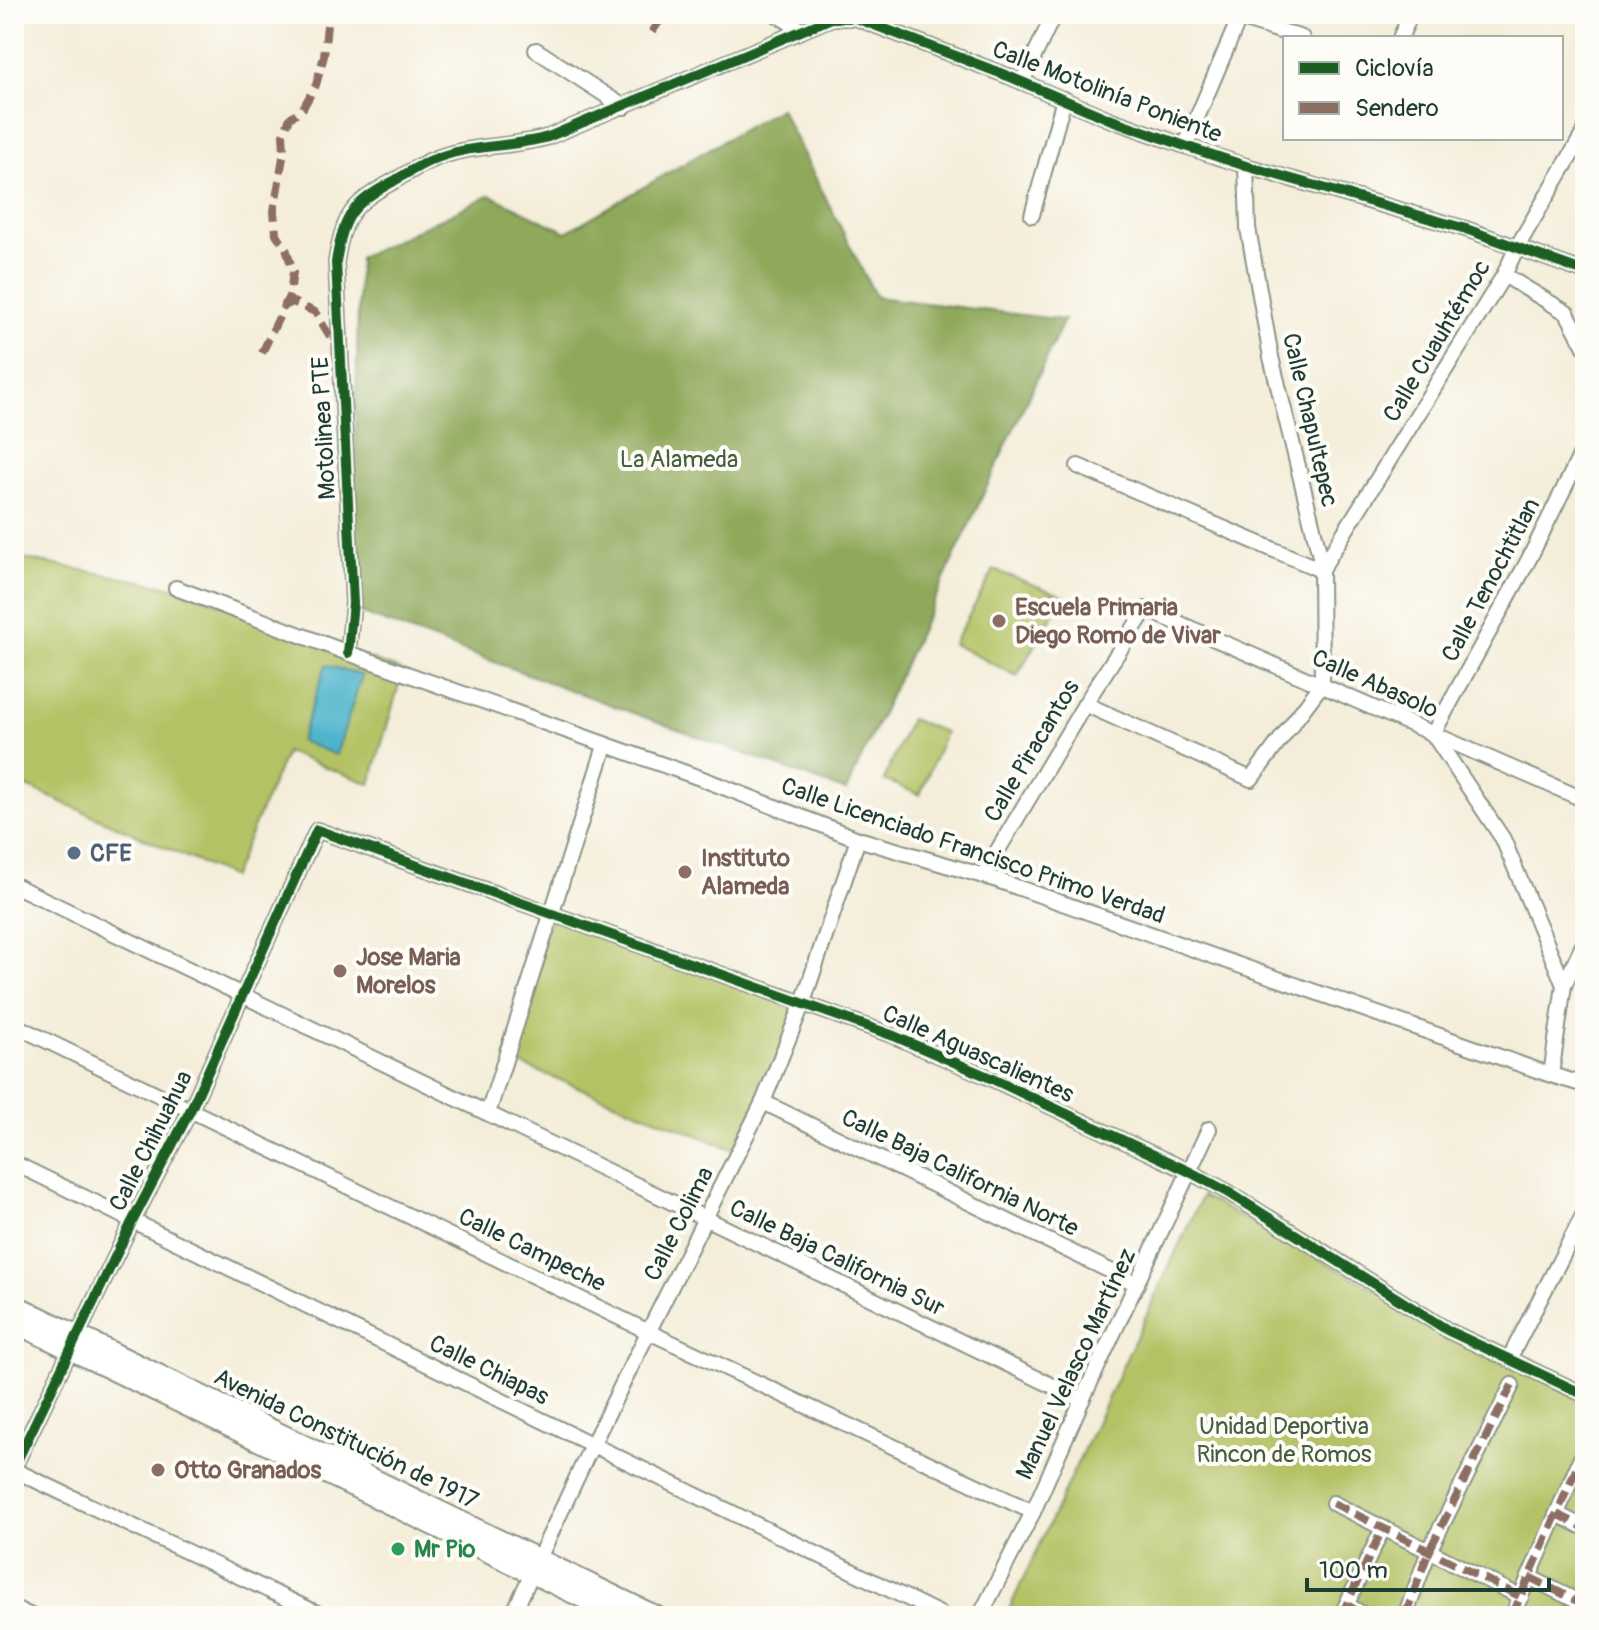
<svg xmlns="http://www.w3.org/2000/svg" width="1599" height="1630" viewBox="0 0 1599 1630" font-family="Pangolin,sans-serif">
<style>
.green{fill:#b4c265;stroke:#6a804c;stroke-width:2}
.forest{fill:#8fa85a;stroke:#577247;stroke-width:2}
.water{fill:#4db4cc;stroke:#367880;stroke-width:2}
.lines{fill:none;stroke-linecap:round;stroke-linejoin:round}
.street-casing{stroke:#8a9586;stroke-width:18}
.secondary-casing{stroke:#8a9586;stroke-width:22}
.street{stroke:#fff;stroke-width:14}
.secondary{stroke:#fff;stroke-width:18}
.quiet{stroke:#8d6e63;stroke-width:8;stroke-dasharray:16 8;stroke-linecap:butt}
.cycleway-casing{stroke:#fdfcf7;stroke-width:15}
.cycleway{stroke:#1b5e20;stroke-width:10}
.education-dot{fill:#8d6e63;stroke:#fdfcf7;stroke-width:3}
.service-dot{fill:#5c6f8a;stroke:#fdfcf7;stroke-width:3}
.leisure-dot{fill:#2e9e5b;stroke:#fdfcf7;stroke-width:3}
.labels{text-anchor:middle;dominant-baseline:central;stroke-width:8;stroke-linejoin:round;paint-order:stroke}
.street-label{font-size:24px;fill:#1f3d34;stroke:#fdfcf7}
.park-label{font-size:24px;fill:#445e40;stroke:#fdfcf7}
.education-label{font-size:24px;font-weight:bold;fill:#785e54;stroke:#fdfcf7;text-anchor:start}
.service-label{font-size:24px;font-weight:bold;fill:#4e5e75;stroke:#fdfcf7;text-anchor:start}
.leisure-label{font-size:24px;font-weight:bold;fill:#27864d;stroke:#fdfcf7;text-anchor:start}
</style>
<rect width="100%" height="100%" fill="#fdfcf7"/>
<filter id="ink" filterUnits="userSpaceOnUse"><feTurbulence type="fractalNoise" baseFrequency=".0125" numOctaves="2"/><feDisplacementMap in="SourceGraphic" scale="16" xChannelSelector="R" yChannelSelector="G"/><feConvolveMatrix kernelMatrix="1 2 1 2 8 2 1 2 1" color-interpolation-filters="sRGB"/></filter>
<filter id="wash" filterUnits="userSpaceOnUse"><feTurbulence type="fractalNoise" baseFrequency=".006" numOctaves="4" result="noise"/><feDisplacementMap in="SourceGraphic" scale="32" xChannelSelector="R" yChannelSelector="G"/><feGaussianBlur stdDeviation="1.8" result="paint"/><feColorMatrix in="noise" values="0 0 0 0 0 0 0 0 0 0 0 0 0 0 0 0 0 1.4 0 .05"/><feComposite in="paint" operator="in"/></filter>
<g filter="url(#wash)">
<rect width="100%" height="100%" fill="#f4edd9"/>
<g class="green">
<polygon points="14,557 176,588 403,671 370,784 286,752 232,877 14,781"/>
<polygon points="994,570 1064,596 1017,676 953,644"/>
<polygon points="910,719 945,732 920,795 884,780"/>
<polygon points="552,913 802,1005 734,1150 505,1058"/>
<polygon points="1202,1196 1585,1402 1585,1616 1006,1616"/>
</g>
<polygon class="forest" points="780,108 876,297 1064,320 846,791 352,610 359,258 490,195 566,232"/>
<polygon class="water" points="326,665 362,675 336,755 300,741"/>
</g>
<g filter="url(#ink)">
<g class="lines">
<defs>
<g id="street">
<polyline points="776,14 802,30"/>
<polyline points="1239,18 1302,38"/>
<polyline points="1400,38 1411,14"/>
<polyline points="536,50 624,107"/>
<polyline points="1022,82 1054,14"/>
<polyline points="1185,146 1241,14"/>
<polyline points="1032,215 1064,99"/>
<polyline points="1504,275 1567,313 1585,347"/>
<polyline points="1078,466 1321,570 1504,275 1517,247 1585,131"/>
<polyline points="176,588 348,653 700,778 858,839 994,879 1551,1075 1585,1085"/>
<path d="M 348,653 L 353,603 L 336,262 C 344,214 352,204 394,181 C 406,174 419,165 432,160 C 468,144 510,148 548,137 L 832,18 L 856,18 L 1008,76 L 1109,119 L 1185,146 L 1246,166 L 1466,229 L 1585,272"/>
<polyline points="1085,704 1251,779 1322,684 1321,570 1320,556 1271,357 1248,228 1246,166"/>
<polyline points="983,875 1085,704 1146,609 1585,800"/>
<polyline points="14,885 1082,1400"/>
<polyline points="1564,985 1503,839 1433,734 1529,559 1585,446"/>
<polyline points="14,1025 649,1332 1033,1512"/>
<polyline points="1551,1075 1564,985 1585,941"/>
<polyline points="763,1102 1137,1284"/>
<polyline points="488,1113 605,746"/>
<polyline points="14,1163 944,1616"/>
<polyline points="1509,1359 1585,1212"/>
<polyline points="14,1467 132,1222 191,1109 317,830 894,1036 986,1076 1190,1172 1228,1192 1449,1331 1585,1395"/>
<polyline points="14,1470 323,1616"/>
<polyline points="1333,1503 1521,1597"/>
<polyline points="1557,1514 1585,1528"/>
<polyline points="1529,1577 1585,1605"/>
<polyline points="1347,1605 1366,1616"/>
<polyline points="14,1608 31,1616"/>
<polyline points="512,1616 592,1445 763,1102 802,1005 858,839"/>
<polyline points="980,1616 1033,1512 1082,1400 1209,1129"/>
<polyline points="1341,1616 1383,1528"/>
<polyline points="1405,1616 1429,1551 1512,1385"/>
<polyline points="1512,1616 1585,1449"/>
</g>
<g id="secondary">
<polyline points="14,1304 657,1616"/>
<polyline points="14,1323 619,1616"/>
</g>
</defs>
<use href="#street" class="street-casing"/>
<use href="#secondary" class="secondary-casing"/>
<use href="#street" class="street"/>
<use href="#secondary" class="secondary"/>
<g class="quiet">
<polyline points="652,32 665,14"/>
<polyline points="283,307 293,302 315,312 336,346"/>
<polyline points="262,353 290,294 293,272 286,248 276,234 274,211 284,151 283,134 290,118 303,108 316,85 324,56 328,14"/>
<polyline points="1333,1503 1521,1597"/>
<polyline points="1557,1514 1585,1528"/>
<polyline points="1529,1577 1585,1605"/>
<polyline points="1347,1605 1366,1616"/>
<polyline points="1341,1616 1383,1528"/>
<polyline points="1405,1616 1429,1551 1512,1385"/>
<polyline points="1512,1616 1585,1449"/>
</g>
<defs>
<g id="cycleway">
<path d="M 348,653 L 353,603 L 336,262 C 344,214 352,204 394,181 C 406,174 419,165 432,160 C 468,144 510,148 548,137 L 832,18 L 856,18 L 1008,76 L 1109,119 L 1185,146 L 1246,166 L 1466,229 L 1585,272"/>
<polyline points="14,1467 132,1222 191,1109 317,830 894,1036 986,1076 1190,1172 1228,1192 1449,1331 1585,1395"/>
</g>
</defs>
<use href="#cycleway" class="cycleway-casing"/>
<use href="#cycleway" class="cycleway"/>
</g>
</g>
<g class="education-dot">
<circle cx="999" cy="621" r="8"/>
<circle cx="685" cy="872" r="8"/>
<circle cx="340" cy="971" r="8"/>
<circle cx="158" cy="1470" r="8"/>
</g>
<circle class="service-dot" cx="74" cy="853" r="8"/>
<circle class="leisure-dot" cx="398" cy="1549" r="8"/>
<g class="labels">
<g class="street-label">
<text transform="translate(1107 92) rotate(21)">Calle Motolinía Poniente</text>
<text transform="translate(1437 341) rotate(-59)">Calle Cuauhtémoc</text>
<text transform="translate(1310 420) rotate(77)">Calle Chapultepec</text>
<text transform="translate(324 428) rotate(-93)">Motolinea PTE</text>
<text transform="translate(1491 580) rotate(-62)">Calle Tenochtitlan</text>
<text transform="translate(1375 684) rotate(24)">Calle Abasolo</text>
<text transform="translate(1032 751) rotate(-59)">Calle Piracantos</text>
<text transform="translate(973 851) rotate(19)">Calle Licenciado Francisco Primo Verdad</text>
<text transform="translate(978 1054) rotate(24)">Calle Aguascalientes</text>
<text transform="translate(151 1141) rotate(-63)">Calle Chihuahua</text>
<text transform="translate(960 1173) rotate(26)">Calle Baja California Norte</text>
<text transform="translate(679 1224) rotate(-63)">Calle Colima</text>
<text transform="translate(532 1250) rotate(26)">Calle Campeche</text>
<text transform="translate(837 1258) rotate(26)">Calle Baja California Sur</text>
<text transform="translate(1076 1364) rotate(-65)">Manuel Velasco Martínez</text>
<text transform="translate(489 1370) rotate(26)">Calle Chiapas</text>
<text transform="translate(346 1439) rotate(26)">Avenida Constitución de 1917</text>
</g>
<g class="park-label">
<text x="679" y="459">La Alameda</text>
<text x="1284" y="1426">Unidad Deportiva<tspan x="1284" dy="28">Rincon de Romos</tspan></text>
</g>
<g class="education-label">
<text x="1015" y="607">Escuela Primaria<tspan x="1015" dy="28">Diego Romo de Vivar</tspan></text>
<text x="701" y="858">Instituto<tspan x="701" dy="28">Alameda</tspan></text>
<text x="356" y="957">Jose Maria<tspan x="356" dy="28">Morelos</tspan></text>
<text x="174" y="1470">Otto Granados</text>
</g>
<g class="service-label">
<text x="90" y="853">CFE</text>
</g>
<g class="leisure-label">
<text x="414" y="1549">Mr Pio</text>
</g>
</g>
<rect width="1599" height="1630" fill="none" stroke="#fdfcf7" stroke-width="48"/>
<rect x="1283" y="36" width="280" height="104" fill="#fdfcf7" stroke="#a4b0a9" stroke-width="2"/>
<rect x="1299" y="62" width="40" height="12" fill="#1b5e20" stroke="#a4b0a9" stroke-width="2"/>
<text x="1355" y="76" font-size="24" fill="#1f3d34">Ciclovía</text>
<rect x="1299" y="102" width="40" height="12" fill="#8d6e63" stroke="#a4b0a9" stroke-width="2"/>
<text x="1355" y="116" font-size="24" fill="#1f3d34">Sendero</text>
<path d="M1307 1578v12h242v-12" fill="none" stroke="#1f3d34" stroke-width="4"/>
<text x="1319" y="1578" font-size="24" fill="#1f3d34" stroke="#fdfcf7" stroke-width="6" paint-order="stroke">100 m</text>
</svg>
